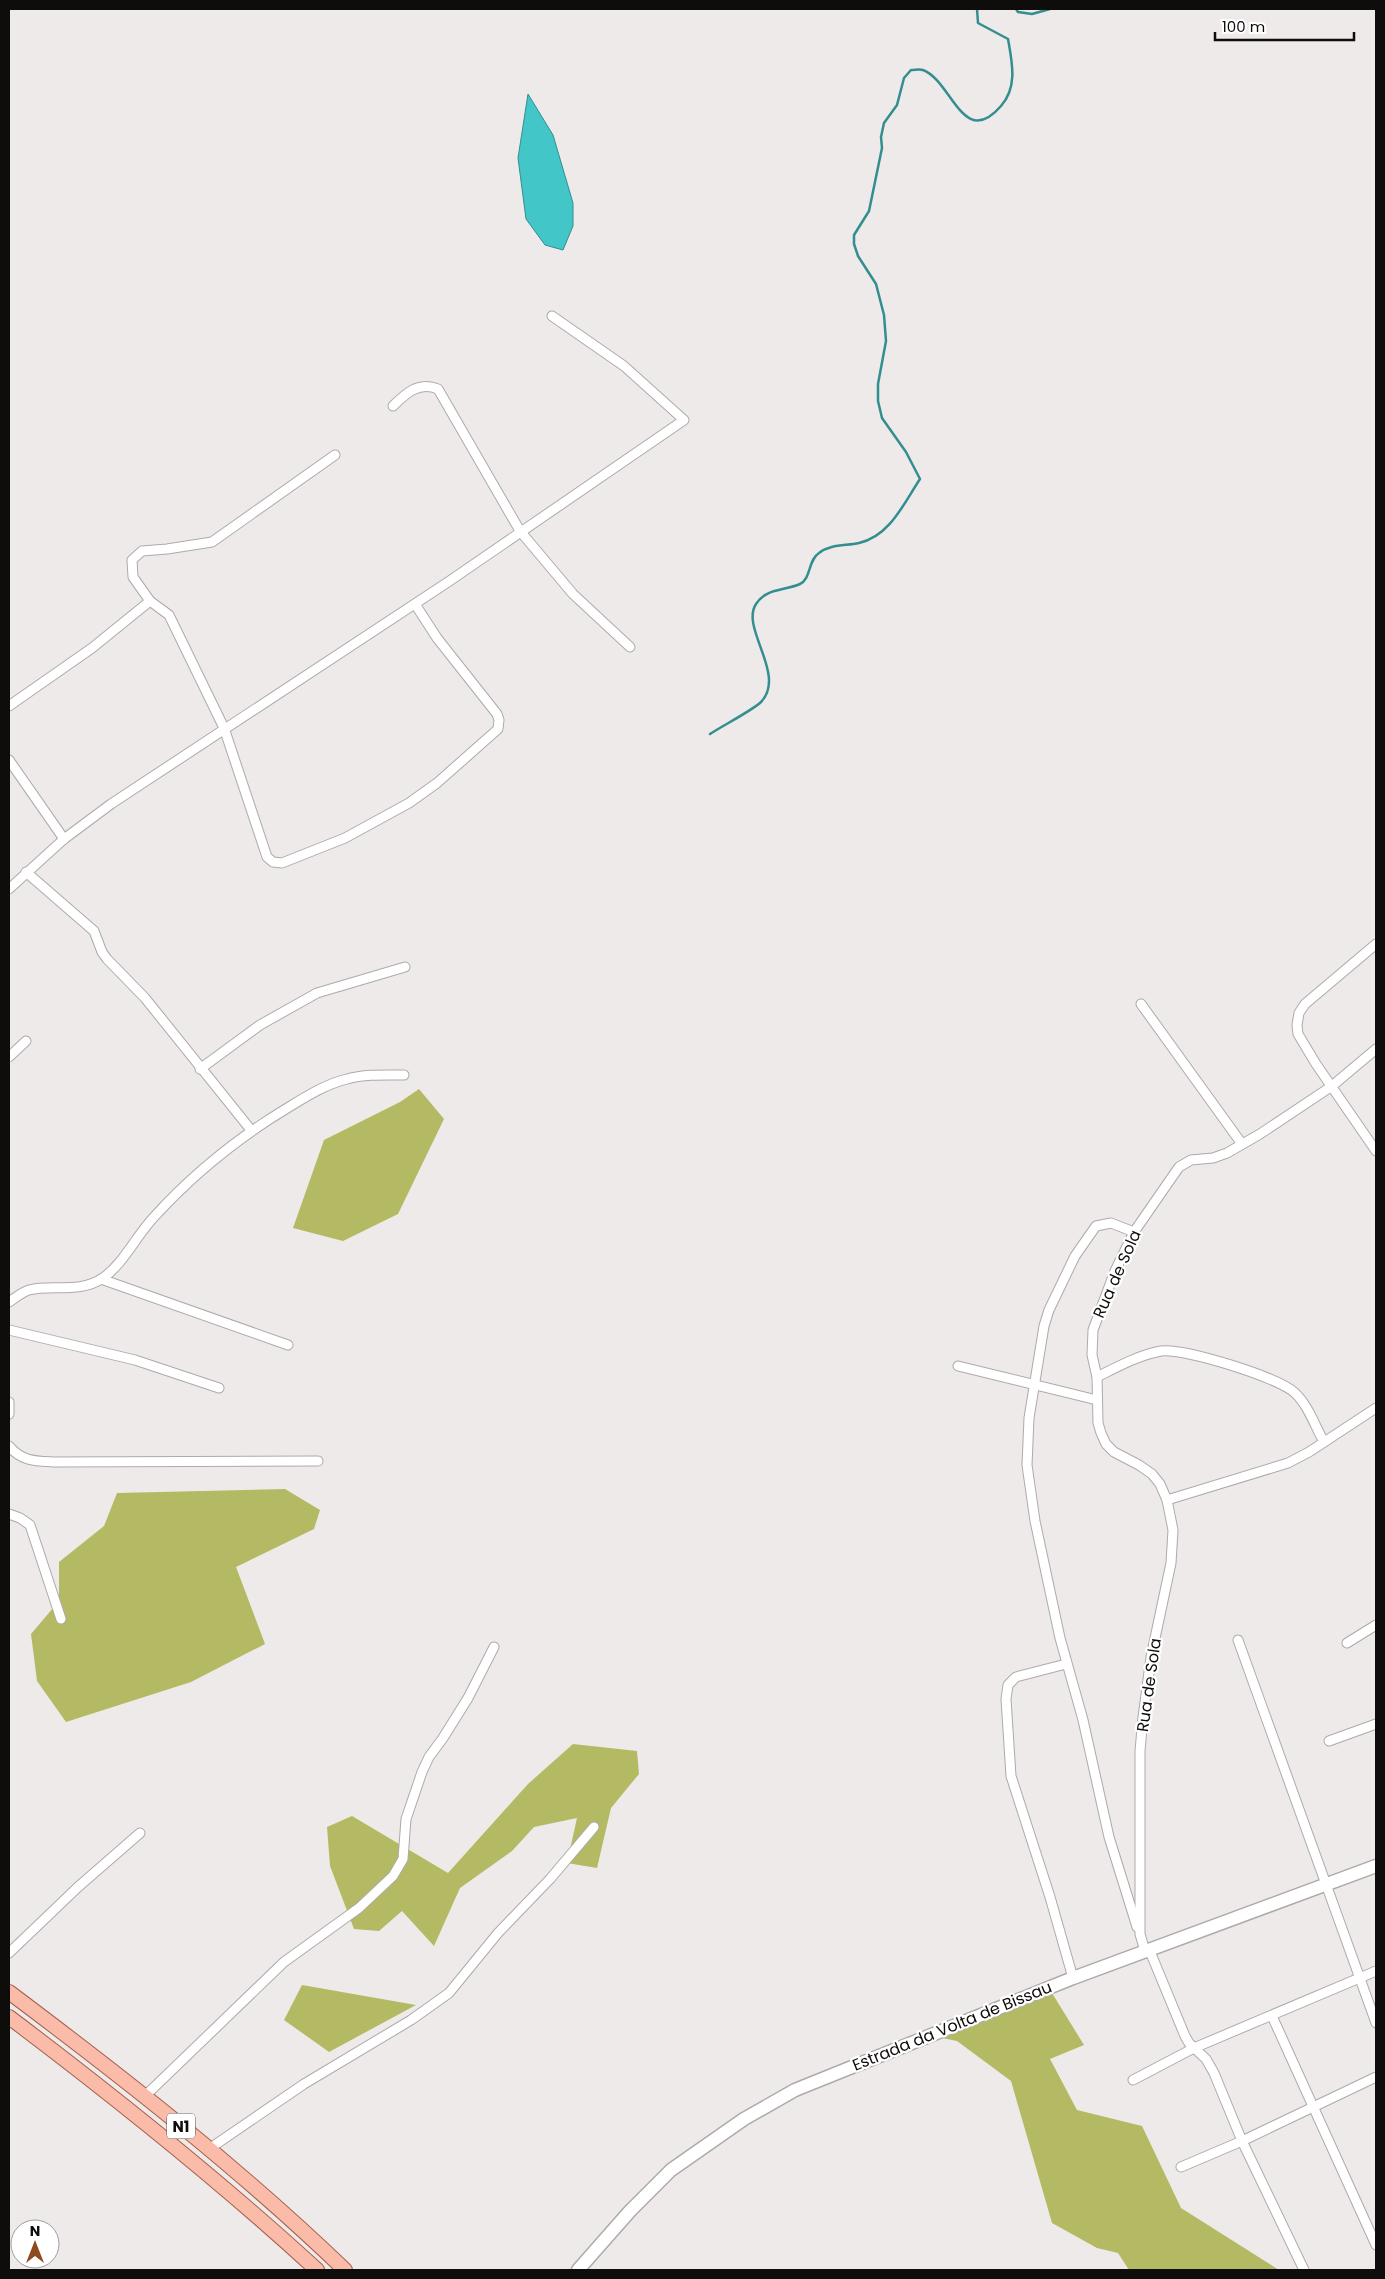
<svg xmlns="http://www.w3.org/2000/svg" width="1385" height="2279" viewBox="0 0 1385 2279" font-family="Poppins,sans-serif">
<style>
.forest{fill:#b4ba63}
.water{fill:#43c6c8;stroke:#338e90}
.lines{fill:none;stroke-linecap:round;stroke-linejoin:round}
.stream{stroke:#338e90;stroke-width:2.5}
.street-casing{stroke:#aeaaa9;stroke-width:11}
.secondary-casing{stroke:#aeaaa9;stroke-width:15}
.primary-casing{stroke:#a5614c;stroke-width:16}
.street{stroke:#fff;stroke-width:9}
.secondary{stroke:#fff;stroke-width:12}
.primary{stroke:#fabba9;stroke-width:14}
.labels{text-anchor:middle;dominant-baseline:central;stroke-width:4.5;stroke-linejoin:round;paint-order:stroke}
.shield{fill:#fff;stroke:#565655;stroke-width:1}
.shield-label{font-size:15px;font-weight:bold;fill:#0e0d0c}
.street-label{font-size:16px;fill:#0e0d0c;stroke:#fff}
</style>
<rect width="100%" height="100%" fill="#eeeae9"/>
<g class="forest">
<polygon points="419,1089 444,1119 398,1214 343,1241 293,1228 324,1140 400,1102"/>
<polygon points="285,1489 320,1510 314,1529 236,1567 265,1644 191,1682 66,1722 37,1681 31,1634 59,1601 59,1562 104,1526 117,1493"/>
<polygon points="573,1744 637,1751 639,1774 611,1808 597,1868 567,1863 577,1818 534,1827 512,1851 460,1888 434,1946 402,1911 379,1931 354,1929 330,1866 327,1827 352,1816 448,1873 528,1784"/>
<polygon points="302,1985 416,2005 329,2052 284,2020"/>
<polygon points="1052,1993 1084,2045 1050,2059 1077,2110 1142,2126 1181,2208 1279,2270 1129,2270 1118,2253 1097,2248 1052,2223 1011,2081 957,2041 937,2037"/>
</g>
<polygon class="water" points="528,94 553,135 573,203 573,226 563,250 545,245 526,219 518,158"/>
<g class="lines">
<g class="stream">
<polyline points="1016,9 1018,12 1032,14 1050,9"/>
<path d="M 710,734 C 722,726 753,710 761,702 C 787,675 740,628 756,604 C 766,588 784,591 800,584 C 811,579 808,560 819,553 C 830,544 846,546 859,543 C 890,536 904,503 920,479 L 906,452 L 882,418 L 878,401 L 878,384 L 886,341 L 884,315 L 876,284 L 858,256 L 854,244 L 854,235 L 869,211 L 882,148 L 881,137 L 884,123 L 897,105 L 904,78 L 911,70 C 915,70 920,69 923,70 C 952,81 963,150 1001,106 C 1018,87 1012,62 1008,39 L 978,23 L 977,9"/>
</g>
<defs>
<g id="street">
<path d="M 393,406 C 406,393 419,381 438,389 L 520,531 L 573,594 L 630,647"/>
<polyline points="335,455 212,542 167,549 142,551 132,560 133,577 150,601 169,615 224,728 267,857 273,862 282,863 345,838 409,803 437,783 498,729 499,720 497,714 437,638 415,604"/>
<polyline points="9,706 92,648 150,601"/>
<polyline points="9,760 64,839"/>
<polyline points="26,872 94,931 102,952 107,959 145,998 251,1130"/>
<polyline points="9,889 64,839 111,804 448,582 684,420 624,366 552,316"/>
<polyline points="1376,944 1305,1004 1299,1013 1297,1025 1298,1034 1316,1064 1376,1151"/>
<polyline points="1141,1004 1242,1144"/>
<polyline points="9,1057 26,1041"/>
<polyline points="200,1069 260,1025 317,993 405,967"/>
<polyline points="1134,1232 1111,1223 1096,1226 1075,1256 1049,1310 1044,1326 1029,1418 1027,1465 1035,1521 1060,1638 1083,1720 1109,1837 1137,1927"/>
<polyline points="101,1279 288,1345"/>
<path d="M 9,1302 C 15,1298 22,1292 29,1290 C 52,1284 79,1294 103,1278 C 124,1263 136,1236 154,1217 C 193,1174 239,1137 289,1107 C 307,1096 326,1084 347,1079 C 365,1074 385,1075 404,1075"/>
<polyline points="9,1330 135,1360 219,1388"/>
<polyline points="958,1366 1097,1400"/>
<path d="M 1097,1377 C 1117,1367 1139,1355 1161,1351 C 1184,1348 1278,1377 1295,1393 C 1308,1405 1315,1426 1324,1442"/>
<polyline points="9,1402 9,1414"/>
<path d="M 9,1446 C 21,1461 35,1461 53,1462 L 318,1461"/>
<polyline points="1167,1500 1288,1463 1309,1452 1376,1408"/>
<polyline points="9,1514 20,1518 30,1525 61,1619"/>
<polyline points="1238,1640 1376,2023"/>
<polyline points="1347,1643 1376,1625"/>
<polyline points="1066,1664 1016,1677 1008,1685 1006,1699 1011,1776 1050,1897 1073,1978"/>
<polyline points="1329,1741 1376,1724"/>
<polyline points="1149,1949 1185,2036 1189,2043 1206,2059 1214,2073 1242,2141 1304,2270"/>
<polyline points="1145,1951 1140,1934 1140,1751 1143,1717 1151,1657 1171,1563 1173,1530 1167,1500 1160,1484 1152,1474 1139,1465 1114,1452 1106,1444 1101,1433 1098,1423 1097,1377 1092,1355 1093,1330 1115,1271 1134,1232 1179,1167 1191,1160 1213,1158 1227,1153 1260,1134 1332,1086 1376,1049"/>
<polyline points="9,1953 78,1887 140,1833"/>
<polyline points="1272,2016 1376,2245"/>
<polyline points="1133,2080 1194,2048 1376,1971"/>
<polyline points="145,2096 284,1962 359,1908 393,1876 403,1859 406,1819 422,1772 429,1757 443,1738 468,1698 494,1647"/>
<polyline points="209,2149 304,2084 411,2020 449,1993 498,1933 550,1879 594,1827"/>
<polyline points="1181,2167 1242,2141 1376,2077"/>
</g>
<polyline id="secondary" points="578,2270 630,2211 671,2170 744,2119 795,2090 1073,1978 1376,1866"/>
<g id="primary">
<path d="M 9,1992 C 125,2079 240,2169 345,2270"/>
<path d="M 9,2017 C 115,2097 219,2180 317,2270"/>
</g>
</defs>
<use href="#street" class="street-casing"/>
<use href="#secondary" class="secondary-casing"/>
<use href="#primary" class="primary-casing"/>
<use href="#street" class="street"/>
<use href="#secondary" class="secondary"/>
<use href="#primary" class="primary"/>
</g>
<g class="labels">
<rect class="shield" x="167" y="2113.5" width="28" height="25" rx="4"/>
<g class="shield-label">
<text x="181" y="2126">N1</text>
</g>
<g class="street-label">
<text transform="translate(1117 1274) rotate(-66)">Rua de Sola</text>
<text transform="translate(1149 1685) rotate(-82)">Rua de Sola</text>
<text transform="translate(952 2026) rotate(-22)">Estrada da Volta de Bissau</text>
</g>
</g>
<rect width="1385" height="2279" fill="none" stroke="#0e0d0c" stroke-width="20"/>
<g transform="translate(35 2244)"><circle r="24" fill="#ffffff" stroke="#9f9e9e"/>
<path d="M0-4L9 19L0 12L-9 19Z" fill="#8e491f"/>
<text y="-8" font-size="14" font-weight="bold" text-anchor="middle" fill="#0e0d0c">N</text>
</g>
<path d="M1215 32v8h139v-8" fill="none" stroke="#0e0d0c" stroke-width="2.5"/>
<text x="1222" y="32" font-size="15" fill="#0e0d0c" stroke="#ffffff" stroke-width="4" paint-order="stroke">100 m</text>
</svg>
